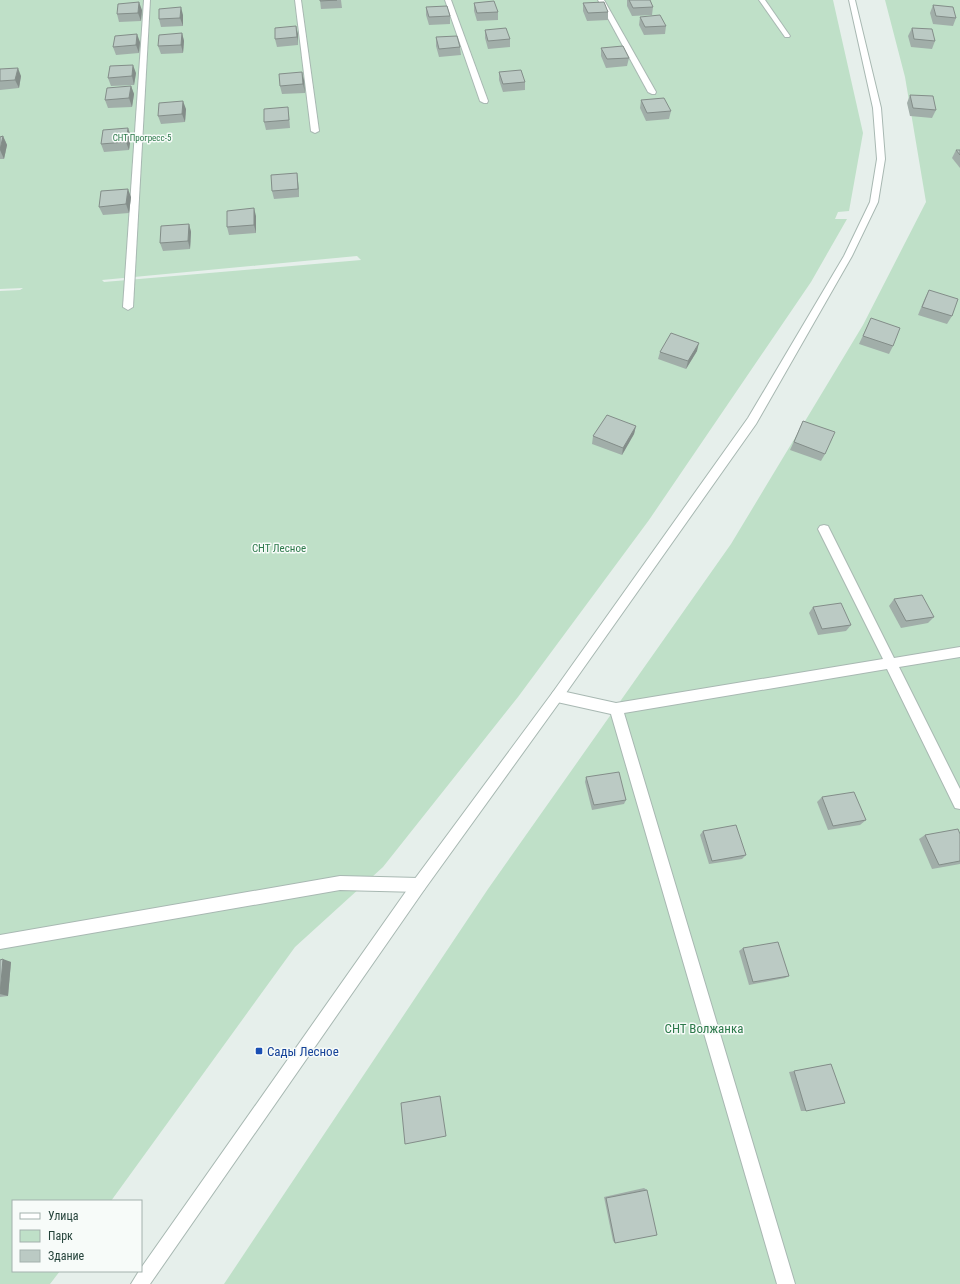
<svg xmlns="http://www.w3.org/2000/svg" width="960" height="1284" viewBox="0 0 960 1284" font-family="'Roboto Condensed',sans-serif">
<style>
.green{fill:#bfe0c8;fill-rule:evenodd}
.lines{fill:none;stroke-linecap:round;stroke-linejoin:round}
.service-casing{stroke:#a8b8b2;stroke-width:2}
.minor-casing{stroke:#a8b8b2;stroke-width:2}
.tertiary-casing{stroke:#a8b8b2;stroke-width:2}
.service{fill:#fff;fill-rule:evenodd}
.minor{fill:#fff;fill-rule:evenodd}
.tertiary{fill:#fff;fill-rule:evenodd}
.wall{fill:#a1aea9}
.shaded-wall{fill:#838d89}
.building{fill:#bbcac4;stroke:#838d89}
.transit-dot{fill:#1a4fb4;stroke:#f7fbf9;stroke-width:1.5}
.labels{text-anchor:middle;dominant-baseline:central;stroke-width:3;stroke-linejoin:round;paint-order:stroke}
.far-park-label{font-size:9px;fill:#2d7a4b;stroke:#f7fbf9}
.park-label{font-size:11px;fill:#2d7a4b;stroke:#f7fbf9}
.near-park-label{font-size:13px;fill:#2d7a4b;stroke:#f7fbf9}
.near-transit-label{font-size:13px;fill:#164399;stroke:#f7fbf9;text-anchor:start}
</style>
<rect width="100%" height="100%" fill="#e6efeb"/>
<g class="green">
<path d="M 0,0 L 833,0 L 863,133 L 849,211 L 838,212 L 835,219 L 847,219 L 811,282 L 649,520 L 518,697 L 383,867 L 295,947 L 111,1201 L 13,1201 L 13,1271 L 60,1271 L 50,1284 L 0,1284 L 0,291 L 20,290 L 23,288 L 0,289 ZM 357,256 L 361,260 L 104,282 L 102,280 Z"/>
<polygon points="885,0 960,0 960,1284 224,1284 488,889 731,544 863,325 926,202 905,77"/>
</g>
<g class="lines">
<defs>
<g id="service">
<polygon points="144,0 150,0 133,307 128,310 123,307"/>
<polygon points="295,0 301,0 319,131 315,133 311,131"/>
<polygon points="445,0 451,0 488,101 487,103 484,103 480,101"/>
<polygon points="598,0 604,0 656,92 655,94 652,94 648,92"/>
<polygon points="759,0 765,0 790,36 789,37 785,37"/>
<polygon points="824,525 828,526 894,658 960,647 960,657 899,667 960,789 960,809 955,808 887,669 624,713 795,1284 777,1284 611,714 557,702 553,700 551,696 553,692 557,690 616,703 883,659 818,529 820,526"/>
</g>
<polygon id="minor" points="340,876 419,878 424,880 426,885 424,890 419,892 340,890 0,949 0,935"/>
<polygon id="tertiary" points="849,0 855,0 881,108 885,159 878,202 852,256 756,424 561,700 424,890 150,1284 131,1284 139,1271 141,1271 141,1268 414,880 553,692 748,418 844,256 870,202 877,159 873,108"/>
</defs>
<use href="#service" class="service-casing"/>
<use href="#minor" class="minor-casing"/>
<use href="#tertiary" class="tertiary-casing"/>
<use href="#service" class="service"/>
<use href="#minor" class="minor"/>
<use href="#tertiary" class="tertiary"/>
</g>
<g class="wall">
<polygon points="320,0 341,0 342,8 321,9"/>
<polygon points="627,0 650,0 653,7 652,15 632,16 627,6"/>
<polygon points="474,3 498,12 498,20 477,21 474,11"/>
<polygon points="583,3 608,12 608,20 587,21 583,11"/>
<polygon points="933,5 956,18 953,26 933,24 930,13"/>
<polygon points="426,7 450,16 450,24 429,25 426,15"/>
<polygon points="142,10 141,21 119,22 117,14"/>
<polygon points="183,15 183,26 161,27 159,19"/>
<polygon points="640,17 666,26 665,34 644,35 639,25"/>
<polygon points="296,26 298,45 277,47 275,39"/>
<polygon points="912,28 935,41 932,49 911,47 908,36"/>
<polygon points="485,30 510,39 510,47 488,49 485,38"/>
<polygon points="182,33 184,41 183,53 161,54 158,46"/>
<polygon points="436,37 460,47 461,55 439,57 436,46"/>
<polygon points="140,42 139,53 116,55 113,47"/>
<polygon points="601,48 629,58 627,66 606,68 601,56"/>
<polygon points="0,69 21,76 19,88 0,90"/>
<polygon points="499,72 525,82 525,90 503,92 499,80"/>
<polygon points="136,73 134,85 111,86 108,78"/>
<polygon points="304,80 305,93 282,94 280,86"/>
<polygon points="131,86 134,94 132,107 108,108 105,100"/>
<polygon points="910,95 936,110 932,118 910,116 907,103"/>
<polygon points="641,100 671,111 669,119 646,121 640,108"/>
<polygon points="186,109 185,122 161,124 158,116"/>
<polygon points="289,115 290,128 266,130 264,122"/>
<polygon points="3,136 7,145 4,159 0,159 0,137"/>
<polygon points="131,136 129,150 104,152 101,144"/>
<polygon points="956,150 960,150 960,168 952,158"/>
<polygon points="297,173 298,181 299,197 274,199 272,191"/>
<polygon points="131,197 129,213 103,215 99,207"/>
<polygon points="256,216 256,233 229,235 227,227"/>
<polygon points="189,224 191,232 190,249 163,251 160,243"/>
<polygon points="929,290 952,316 947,324 918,315 925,298"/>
<polygon points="871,318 893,346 889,354 859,344"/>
<polygon points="697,351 686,369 658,359 660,352"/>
<polygon points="803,421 825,454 821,461 790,450"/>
<polygon points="636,426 634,434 622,455 592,444 593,436"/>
<polygon points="894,599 934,617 928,623 901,628 889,606"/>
<polygon points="813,607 851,625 846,631 818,635 809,613"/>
<polygon points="586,777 626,800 624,804 592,810 585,782"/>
<polygon points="822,797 866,820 860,825 828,830 817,802"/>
<polygon points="703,831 746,855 742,859 709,864 700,835"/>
<polygon points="960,834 960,864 932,869 919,839 925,835"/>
<polygon points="743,948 789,976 785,978 749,985 739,951"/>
<polygon points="0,960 11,962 8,996 0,997"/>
<polygon points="831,1064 806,1111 801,1111 789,1072"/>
<polygon points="644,1188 647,1190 615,1243 613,1241 604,1197"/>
</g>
<g class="shaded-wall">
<polygon points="139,2 142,10 141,21 138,13"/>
<polygon points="181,7 183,15 183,26 180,18"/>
<polygon points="296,26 298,34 298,45 297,37"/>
<polygon points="182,33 184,41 183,53 181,45"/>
<polygon points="137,34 140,42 139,53 136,45"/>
<polygon points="133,65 136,73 134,85 132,76"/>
<polygon points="18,68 21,76 19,88 15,80"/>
<polygon points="302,72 304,80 305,93 303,84"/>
<polygon points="131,86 134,94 132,107 129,98"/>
<polygon points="183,101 186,109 185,122 182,114"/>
<polygon points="128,128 131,136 129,150 126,142"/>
<polygon points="3,136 7,145 4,159 0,150"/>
<polygon points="297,173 298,181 299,197 298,189"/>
<polygon points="128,189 131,197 129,213 126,204"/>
<polygon points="254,208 256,216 256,233 254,225"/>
<polygon points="189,224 191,232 190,249 188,241"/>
<polygon points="699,343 697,351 686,369 688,361"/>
<polygon points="636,426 634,434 622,455 623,448"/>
<polygon points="3,959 11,962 8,996 0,994"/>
</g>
<g class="building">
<polygon points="320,0 337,0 320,1"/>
<polygon points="629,0 650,0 653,7 633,8"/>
<polygon points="494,1 498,12 477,13 474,3"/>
<polygon points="139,2 138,13 117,14 118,4"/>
<polygon points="604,2 608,12 588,13 583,3"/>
<polygon points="933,5 953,7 956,18 936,16"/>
<polygon points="447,6 450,16 429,17 426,7"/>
<polygon points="181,7 180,18 159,19 159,9"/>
<polygon points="660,15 666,26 645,27 640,17"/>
<polygon points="296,26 297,37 275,39 275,28"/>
<polygon points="506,28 510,39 488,41 485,30"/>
<polygon points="912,28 932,29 935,41 914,39"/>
<polygon points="182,33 181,45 158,46 159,35"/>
<polygon points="137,34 136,45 113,47 115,36"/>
<polygon points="457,36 460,47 439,49 436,37"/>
<polygon points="623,46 629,58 607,59 601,48"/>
<polygon points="133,65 132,76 108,78 110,66"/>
<polygon points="18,68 15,80 0,81 0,69"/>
<polygon points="521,70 525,82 503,84 499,72"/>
<polygon points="302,72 303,84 280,86 279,74"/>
<polygon points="131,86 129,98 105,100 107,88"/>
<polygon points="910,95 933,96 936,110 913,108"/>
<polygon points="664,98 671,111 647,113 641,100"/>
<polygon points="183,101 182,114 158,116 159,103"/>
<polygon points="288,107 289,120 264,122 264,109"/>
<polygon points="128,128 126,142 101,144 103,130"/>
<polygon points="3,136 0,150 0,137"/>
<polygon points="956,150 960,150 960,155"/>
<polygon points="297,173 298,189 272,191 271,175"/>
<polygon points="128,189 126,204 99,207 101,191"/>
<polygon points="254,208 254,225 227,227 227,211"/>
<polygon points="189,224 188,241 160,243 161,226"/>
<polygon points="929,290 958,299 952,316 922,307"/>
<polygon points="871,318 900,328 893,346 863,336"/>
<polygon points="671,333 699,343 688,361 660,352"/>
<polygon points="607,415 636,426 623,448 593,436"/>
<polygon points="803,421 835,432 825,454 794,442"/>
<polygon points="922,595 934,617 906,621 894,599"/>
<polygon points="841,603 851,625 822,629 813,607"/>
<polygon points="619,772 626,800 594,805 586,777"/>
<polygon points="854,792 866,820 833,826 822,797"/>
<polygon points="736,825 746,855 712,861 703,831"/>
<polygon points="958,829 960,834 960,861 939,865 925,835"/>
<polygon points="778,942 789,976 753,982 743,948"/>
<polygon points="3,959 0,994 0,960"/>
<polygon points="831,1064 845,1103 806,1111 794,1071"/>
<polygon points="440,1096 446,1136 405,1144 401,1103"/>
<polygon points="647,1190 657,1235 615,1243 606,1198"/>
</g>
<rect class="transit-dot" x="255" y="1047" width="8" height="8" rx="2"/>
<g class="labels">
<g class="far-park-label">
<text x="142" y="138">СНТ Прогресс-5</text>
</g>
<g class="park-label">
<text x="279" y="548">СНТ Лесное</text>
</g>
<g class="near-park-label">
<text x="704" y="1028">СНТ Волжанка</text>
</g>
<g class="near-transit-label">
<text x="267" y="1051">Сады Лесное</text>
</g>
</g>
<rect x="12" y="1200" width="130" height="72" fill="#f7fbf9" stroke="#a3b1ad"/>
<rect x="20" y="1213" width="20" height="6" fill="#ffffff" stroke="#a3b1ad"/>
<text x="48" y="1220" font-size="12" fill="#24423a">Улица</text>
<rect x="20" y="1230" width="20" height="12" fill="#bfe0c8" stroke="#a3b1ad"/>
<text x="48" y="1240" font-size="12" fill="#24423a">Парк</text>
<rect x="20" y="1250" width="20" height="12" fill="#bbcac4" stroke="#a3b1ad"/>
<text x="48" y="1260" font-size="12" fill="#24423a">Здание</text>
</svg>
